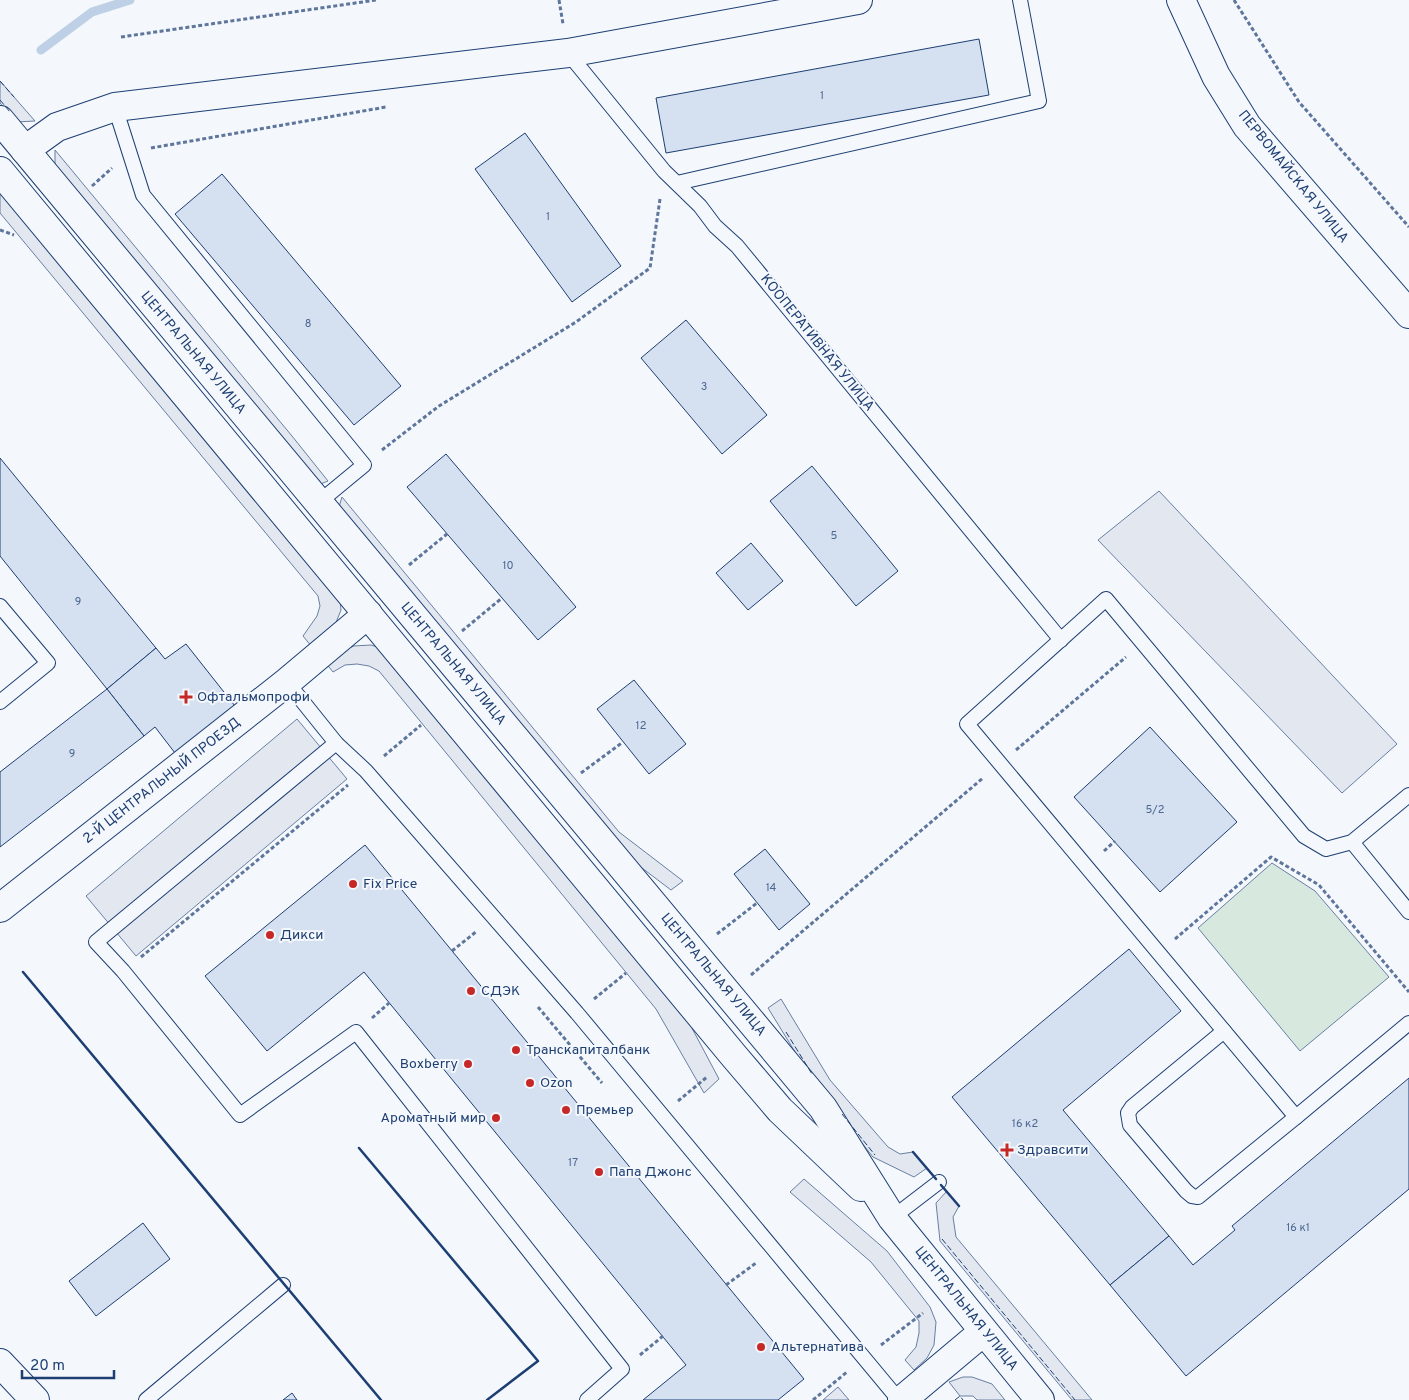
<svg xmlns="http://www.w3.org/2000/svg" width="1409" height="1400" viewBox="0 0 1409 1400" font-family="Overpass,sans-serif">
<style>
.green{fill:#d7e8df;stroke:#687fa3}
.parking{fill:#e3e8f0;stroke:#687fa3}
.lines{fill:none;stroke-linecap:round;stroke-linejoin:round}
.stream{stroke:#bed0e5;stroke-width:9}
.building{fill:#d5e0f0;stroke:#1d3f73}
.service-casing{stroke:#1d3f73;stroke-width:16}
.minor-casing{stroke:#1d3f73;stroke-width:30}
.tertiary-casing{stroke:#1d3f73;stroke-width:30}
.secondary-casing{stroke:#1d3f73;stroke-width:30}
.path{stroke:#5e769c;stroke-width:3;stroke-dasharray:4 2.5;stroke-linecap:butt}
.service{stroke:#f4f7fb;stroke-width:14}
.minor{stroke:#f4f7fb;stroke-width:28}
.tertiary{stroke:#f4f7fb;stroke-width:28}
.secondary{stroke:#f4f7fb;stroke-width:28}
.fence{stroke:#1d3f73;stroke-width:1;stroke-dasharray:6 2.5;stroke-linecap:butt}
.wall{stroke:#1d3f73;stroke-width:2.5}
.poi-dot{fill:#c62828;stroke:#f4f7fb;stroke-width:2}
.labels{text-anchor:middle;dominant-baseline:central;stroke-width:4;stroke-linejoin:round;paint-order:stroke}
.number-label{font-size:11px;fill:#4b6792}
.street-label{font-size:14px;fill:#1d3f73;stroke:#f4f7fb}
.poi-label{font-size:14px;fill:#1d3f73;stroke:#f4f7fb;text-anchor:start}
</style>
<rect width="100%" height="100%" fill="#f4f7fb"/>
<polygon class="green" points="1272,863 1315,891 1389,977 1300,1051 1198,928"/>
<g class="parking">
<polygon points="0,81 35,121 16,122 0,103"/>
<polygon points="55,150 292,436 328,481 318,485 55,169"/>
<polygon points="0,183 340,599 341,610 335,625 312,647 303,636 317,616 320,606 318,596 0,213"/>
<polygon points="1159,491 1397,744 1342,793 1098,540"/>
<polygon points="342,497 619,832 683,881 671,890 613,846 338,510"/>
<polygon points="371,645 380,648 677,1000 719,1079 704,1093 656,1009 379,671 369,666 357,664 345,665 333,672 325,662 339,652 354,646"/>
<polygon points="297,719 347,779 136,956 86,896"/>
<polygon points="781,999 830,1080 888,1147 900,1154 913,1152 927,1168 914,1177 873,1157 816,1086 768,1008"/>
<polygon points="804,1179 887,1251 930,1307 936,1322 934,1345 927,1358 914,1370 905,1360 916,1347 919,1333 919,1321 871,1262 790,1192"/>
<polygon points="947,1191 959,1206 953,1217 956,1237 1092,1400 1072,1400 940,1241 936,1203"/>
<polygon points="963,1377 972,1377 992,1384 1005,1400 977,1400 973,1396 960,1396 949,1382"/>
<polygon points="838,1387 849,1400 823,1400"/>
</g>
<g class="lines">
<polyline class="stream" points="41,50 92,12 130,0"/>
</g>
<g class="building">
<polygon points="979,39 989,95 666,153 656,98"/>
<polygon points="525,133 621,266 572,302 475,169"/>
<polygon points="222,174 401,386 354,425 175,214"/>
<polygon points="686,320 767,415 722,454 641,358"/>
<polygon points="446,454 576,607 538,640 407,487"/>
<polygon points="0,458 156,648 107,689 0,556"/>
<polygon points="812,466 898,571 856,606 770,501"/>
<polygon points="751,543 783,581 748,610 716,573"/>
<polygon points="186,644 235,706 175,753 155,727 144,736 107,689 156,648 165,659"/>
<polygon points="634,680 686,744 649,774 597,709"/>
<polygon points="107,689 144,736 0,847 0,772"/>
<polygon points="1150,727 1237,822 1160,892 1074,797"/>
<polygon points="365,845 804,1379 778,1400 643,1400 686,1365 364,972 267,1051 205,976"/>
<polygon points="765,849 810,904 779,930 734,874"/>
<polygon points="1129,949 1181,1011 1063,1110 1169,1236 1110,1285 952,1097"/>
<polygon points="1409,1078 1409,1189 1186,1376 1110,1285 1169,1236 1193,1265 1235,1230 1232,1226"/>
<polygon points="143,1223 170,1259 96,1316 69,1281"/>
<polygon points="292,1393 297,1400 283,1400"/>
</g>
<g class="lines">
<defs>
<g id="service">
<polyline points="568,53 664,171 700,206 715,226 737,246 1061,640"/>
<polyline points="115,107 143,195 364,465 318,503"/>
<polyline points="677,183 1039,101 1020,0"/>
<polyline points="0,606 48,663 0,702"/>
<polyline points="287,682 336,743 366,771 577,1013 899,1400"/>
<polyline points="336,743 96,942 123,971 240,1115 356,1032 622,1369 587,1400"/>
<polyline points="1409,795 1352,842 1326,849 1304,836 1106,599 967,724 1296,1117 1409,1023"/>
<polyline points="1352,842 1409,912"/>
<polyline points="1224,1031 1132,1107 1128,1113 1130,1125 1186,1191 1192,1196 1198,1197 1296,1117"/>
<polyline points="892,1218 939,1182"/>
<polyline points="146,1400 283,1285"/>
</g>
<g id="minor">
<polyline points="25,150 57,127 115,107 568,53 858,0"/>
<polyline points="0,908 287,682 368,614"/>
<polyline points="0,1363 35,1400"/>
<polyline points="902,1400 983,1332"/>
</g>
<polyline id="tertiary" points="1181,0 1216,76 1247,126 1409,314"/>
<g id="secondary">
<polyline points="0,120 823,1108 892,1218 1040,1400"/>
<polyline points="0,171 734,1056 780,1110 861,1187"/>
</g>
</defs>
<use href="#service" class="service-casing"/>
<use href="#minor" class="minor-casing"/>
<use href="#tertiary" class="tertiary-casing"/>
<use href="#secondary" class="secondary-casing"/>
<g class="path">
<polyline points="559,0 563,24"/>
<polyline points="1234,0 1299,102 1409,227"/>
<polyline points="121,37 376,0"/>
<polyline points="151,148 386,107"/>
<polyline points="92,186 112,168"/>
<polyline points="0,230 14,235"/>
<polyline points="382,450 439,406 576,322 650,268 660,199"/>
<polyline points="409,565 447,534"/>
<polyline points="462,631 502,598"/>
<polyline points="1016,750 1126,657"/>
<polyline points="384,756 421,725"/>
<polyline points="581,773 623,742"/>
<polyline points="1104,851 1115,841"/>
<polyline points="717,934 757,903"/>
<polyline points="1175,939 1271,857 1319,885 1409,992"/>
<polyline points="452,951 477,931"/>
<polyline points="141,957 348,785"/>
<polyline points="751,975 983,778"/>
<polyline points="594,999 626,973"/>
<polyline points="538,1007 602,1083"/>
<polyline points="372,1018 389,1003"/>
<polyline points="678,1101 707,1077"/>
<polyline points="726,1285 756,1263"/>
<polyline points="881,1345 923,1313"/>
<polyline points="640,1355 663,1336"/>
<polyline points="813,1400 847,1372"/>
</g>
<use href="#service" class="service"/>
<use href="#minor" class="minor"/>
<use href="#tertiary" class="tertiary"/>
<use href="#secondary" class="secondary"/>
<g class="fence">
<polyline points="0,81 14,97"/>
<polyline points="0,100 10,112"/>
<polyline points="786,1032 812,1074"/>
<polyline points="842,1114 875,1155"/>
<polyline points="942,1239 1075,1400"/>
<polyline points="955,1400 960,1396 963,1400"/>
</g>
<g class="wall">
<polyline points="23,972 381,1400"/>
<polyline points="359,1148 538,1361 487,1400"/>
<polyline points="913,1152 936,1179"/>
<polyline points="941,1185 959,1206"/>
</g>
</g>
<g class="poi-dot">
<path d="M183.5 689.5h5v5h5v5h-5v5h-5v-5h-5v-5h5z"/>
<circle cx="353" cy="884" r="5"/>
<circle cx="270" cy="935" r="5"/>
<circle cx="471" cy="991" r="5"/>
<circle cx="516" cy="1050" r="5"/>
<circle cx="468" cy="1064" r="5"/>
<circle cx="530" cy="1083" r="5"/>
<circle cx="566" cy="1110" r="5"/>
<circle cx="496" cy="1118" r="5"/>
<path d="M1004.5 1142.5h5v5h5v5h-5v5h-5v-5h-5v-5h5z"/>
<circle cx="599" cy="1172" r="5"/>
<circle cx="761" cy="1347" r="5"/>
</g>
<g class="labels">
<g class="number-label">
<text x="822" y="96">1</text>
<text x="548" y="217">1</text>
<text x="308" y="324">8</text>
<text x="704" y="387">3</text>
<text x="834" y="536">5</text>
<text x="508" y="566">10</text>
<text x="78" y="602">9</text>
<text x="641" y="726">12</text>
<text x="72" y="754">9</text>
<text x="1155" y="810">5/2</text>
<text x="771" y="888">14</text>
<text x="1025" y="1124">16 к2</text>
<text x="573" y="1163">17</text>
<text x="1298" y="1228">16 к1</text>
</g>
<g class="street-label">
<text transform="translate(1293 177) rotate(51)">ПЕРВОМАЙСКАЯ УЛИЦА</text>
<text transform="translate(817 343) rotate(51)">КООПЕРАТИВНАЯ УЛИЦА</text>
<text transform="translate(193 353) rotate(50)">ЦЕНТРАЛЬНАЯ УЛИЦА</text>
<text transform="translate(453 664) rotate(50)">ЦЕНТРАЛЬНАЯ УЛИЦА</text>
<text transform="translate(162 781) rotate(-38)">2-Й ЦЕНТРАЛЬНЫЙ ПРОЕЗД</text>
<text transform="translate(713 975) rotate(50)">ЦЕНТРАЛЬНАЯ УЛИЦА</text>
<text transform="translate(966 1309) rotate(51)">ЦЕНТРАЛЬНАЯ УЛИЦА</text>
</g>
<g class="poi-label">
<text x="197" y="697">Офтальмопрофи</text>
<text x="363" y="884">Fix Price</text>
<text x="280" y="935">Дикси</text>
<text x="481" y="991">СДЭК</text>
<text x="526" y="1050">Транскапиталбанк</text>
<text x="458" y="1064" text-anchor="end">Boxberry</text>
<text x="540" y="1083">Ozon</text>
<text x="576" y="1110">Премьер</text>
<text x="486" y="1118" text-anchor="end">Ароматный мир</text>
<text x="1017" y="1150">Здравсити</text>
<text x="609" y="1172">Папа Джонс</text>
<text x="771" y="1347">Альтернатива</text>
</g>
</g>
<path d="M22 1370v8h92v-8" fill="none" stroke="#1d3f73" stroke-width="2.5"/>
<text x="30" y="1370" font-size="15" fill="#1d3f73" stroke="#f4f7fb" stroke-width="4" paint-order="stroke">20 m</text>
</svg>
